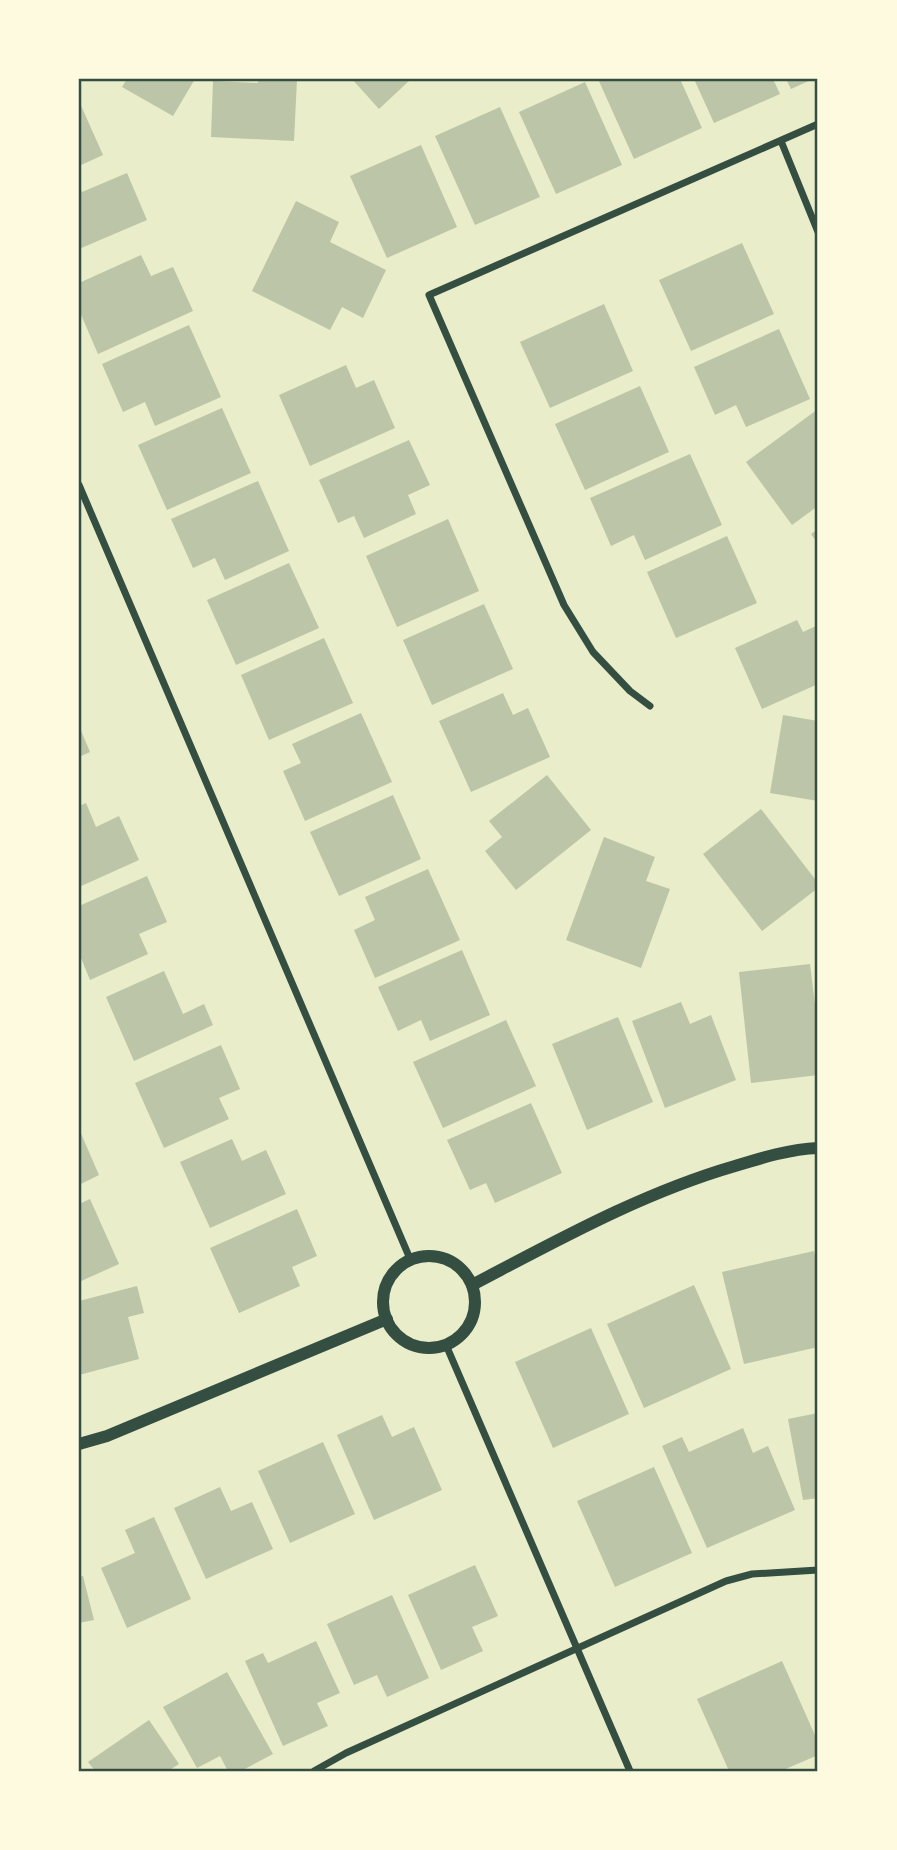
<svg xmlns="http://www.w3.org/2000/svg" width="897" height="1850" viewBox="0 0 897 1850" font-family="'Archivo Narrow',sans-serif">
<style>
.building{fill:#bcc5a7}
.lines{fill:none;stroke-linecap:round;stroke-linejoin:round}
.minor{stroke:#344e41;stroke-width:7}
.tertiary{stroke:#344e41;stroke-width:12}
.neatline{fill:none;stroke:#344e41;stroke-width:2.5}
</style>
<rect width="100%" height="100%" fill="#e9edc9"/>
<g class="building">
<polygon points="127,79 195,79 173,116 122,87"/>
<polygon points="258,79 297,79 294,141 211,137 213,81 258,83"/>
<polygon points="352,79 411,79 379,109"/>
<polygon points="598,79 680,79 702,128 634,159"/>
<polygon points="694,79 773,79 780,94 714,123"/>
<polygon points="786,79 813,79 791,89"/>
<polygon points="585,82 622,165 556,194 519,112"/>
<polygon points="79,101 103,155 79,166"/>
<polygon points="500,107 540,197 475,225 435,136"/>
<polygon points="421,145 457,227 387,258 350,176"/>
<polygon points="127,173 147,220 79,249 79,185 82,192"/>
<polygon points="296,201 339,222 330,242 386,270 363,318 342,307 330,330 252,291"/>
<polygon points="742,243 774,314 691,351 659,280"/>
<polygon points="141,255 151,276 173,267 193,311 98,354 79,310 79,283"/>
<polygon points="604,304 633,371 550,408 520,342"/>
<polygon points="189,325 221,397 155,426 145,402 123,412 102,364"/>
<polygon points="779,329 810,399 746,427 736,405 715,415 694,367"/>
<polygon points="346,365 356,388 374,380 395,428 310,466 279,395"/>
<polygon points="640,386 669,452 585,490 555,424"/>
<polygon points="222,408 251,473 167,510 138,445"/>
<polygon points="818,409 818,506 792,525 746,462"/>
<polygon points="409,440 430,485 408,495 416,514 364,538 354,516 338,523 319,480"/>
<polygon points="690,454 722,525 645,560 634,535 611,546 590,498"/>
<polygon points="258,481 289,551 225,580 215,558 193,568 171,519"/>
<polygon points="448,519 479,591 397,627 366,556"/>
<polygon points="818,529 818,544 811,534"/>
<polygon points="727,536 757,603 676,638 647,572"/>
<polygon points="289,563 319,628 236,665 207,600"/>
<polygon points="484,604 513,669 432,705 403,640"/>
<polygon points="797,620 803,632 818,625 818,684 762,709 735,648"/>
<polygon points="324,638 353,703 269,740 241,675"/>
<polygon points="503,693 513,715 528,708 550,757 471,792 439,721"/>
<polygon points="361,713 392,782 305,821 283,771 301,763 292,744"/>
<polygon points="783,715 818,721 818,801 770,793"/>
<polygon points="79,726 90,752 79,757"/>
<polygon points="547,775 591,830 516,890 485,851 502,837 489,821"/>
<polygon points="393,795 421,859 339,896 310,832"/>
<polygon points="86,803 96,827 119,816 139,860 79,887 79,806"/>
<polygon points="761,809 818,883 818,888 762,931 703,854"/>
<polygon points="604,837 655,857 646,881 670,889 641,968 566,940"/>
<polygon points="428,869 460,940 375,978 354,930 375,920 365,897"/>
<polygon points="147,876 167,922 139,934 148,954 90,980 79,953 79,906"/>
<polygon points="462,950 490,1015 430,1041 421,1020 398,1031 378,987"/>
<polygon points="810,964 818,1029 818,1075 751,1083 739,972"/>
<polygon points="164,971 183,1014 204,1004 213,1025 134,1061 106,997"/>
<polygon points="681,1002 690,1024 711,1015 736,1080 665,1108 632,1021"/>
<polygon points="618,1017 653,1102 587,1130 552,1044"/>
<polygon points="506,1020 536,1086 443,1128 413,1062"/>
<polygon points="221,1045 240,1089 219,1098 229,1119 164,1148 135,1083"/>
<polygon points="531,1103 562,1173 495,1203 486,1183 470,1190 447,1140"/>
<polygon points="79,1129 99,1175 79,1185"/>
<polygon points="232,1139 242,1161 266,1150 286,1194 210,1228 180,1162"/>
<polygon points="90,1199 119,1264 79,1282 79,1204"/>
<polygon points="297,1209 317,1256 292,1267 300,1286 239,1313 210,1248"/>
<polygon points="814,1251 818,1268 818,1347 744,1364 722,1272"/>
<polygon points="694,1285 731,1369 644,1408 607,1324"/>
<polygon points="137,1286 144,1313 128,1317 139,1359 79,1375 79,1301"/>
<polygon points="591,1328 629,1414 553,1448 515,1362"/>
<polygon points="818,1413 818,1498 803,1500 788,1419"/>
<polygon points="382,1415 392,1437 414,1427 442,1490 374,1520 337,1435"/>
<polygon points="743,1428 753,1453 768,1446 795,1510 707,1548 662,1446 682,1437 689,1452"/>
<polygon points="323,1442 355,1514 290,1543 258,1471"/>
<polygon points="654,1467 692,1553 615,1587 577,1501"/>
<polygon points="220,1487 231,1511 252,1502 273,1549 206,1579 174,1508"/>
<polygon points="154,1517 191,1599 127,1628 101,1568 135,1553 125,1530"/>
<polygon points="475,1565 498,1616 472,1627 483,1651 441,1670 408,1595"/>
<polygon points="83,1576 94,1620 79,1623 79,1577"/>
<polygon points="392,1595 429,1678 387,1697 377,1675 354,1685 327,1624"/>
<polygon points="316,1641 340,1693 317,1703 328,1726 283,1746 245,1661 263,1653 268,1663"/>
<polygon points="782,1661 818,1742 818,1755 781,1771 729,1771 697,1699"/>
<polygon points="227,1672 273,1754 241,1771 228,1771 220,1756 197,1768 163,1707"/>
<polygon points="149,1720 179,1764 168,1771 95,1771 88,1762"/>
</g>
<g class="lines">
<g class="minor">
<polyline points="781,141 818,232"/>
<polyline points="79,485 411,1261"/>
<polyline points="650,706 630,691 593,652 564,605 429,295 818,124"/>
<polyline points="446,1345 630,1771"/>
<polyline points="314,1771 346,1753 726,1581 752,1574 818,1570"/>
</g>
<g class="tertiary">
<circle cx="429" cy="1302" r="46"/>
<path d="M 472,1285 C 558,1240 642,1193 735,1166 C 761,1158 790,1149 818,1148"/>
<polyline points="79,1444 107,1436 387,1319"/>
</g>
</g>
<rect width="897" height="1850" fill="none" stroke="#fefae0" stroke-width="161"/>
<rect x="80" y="80" width="736" height="1690" class="neatline"/>
</svg>
